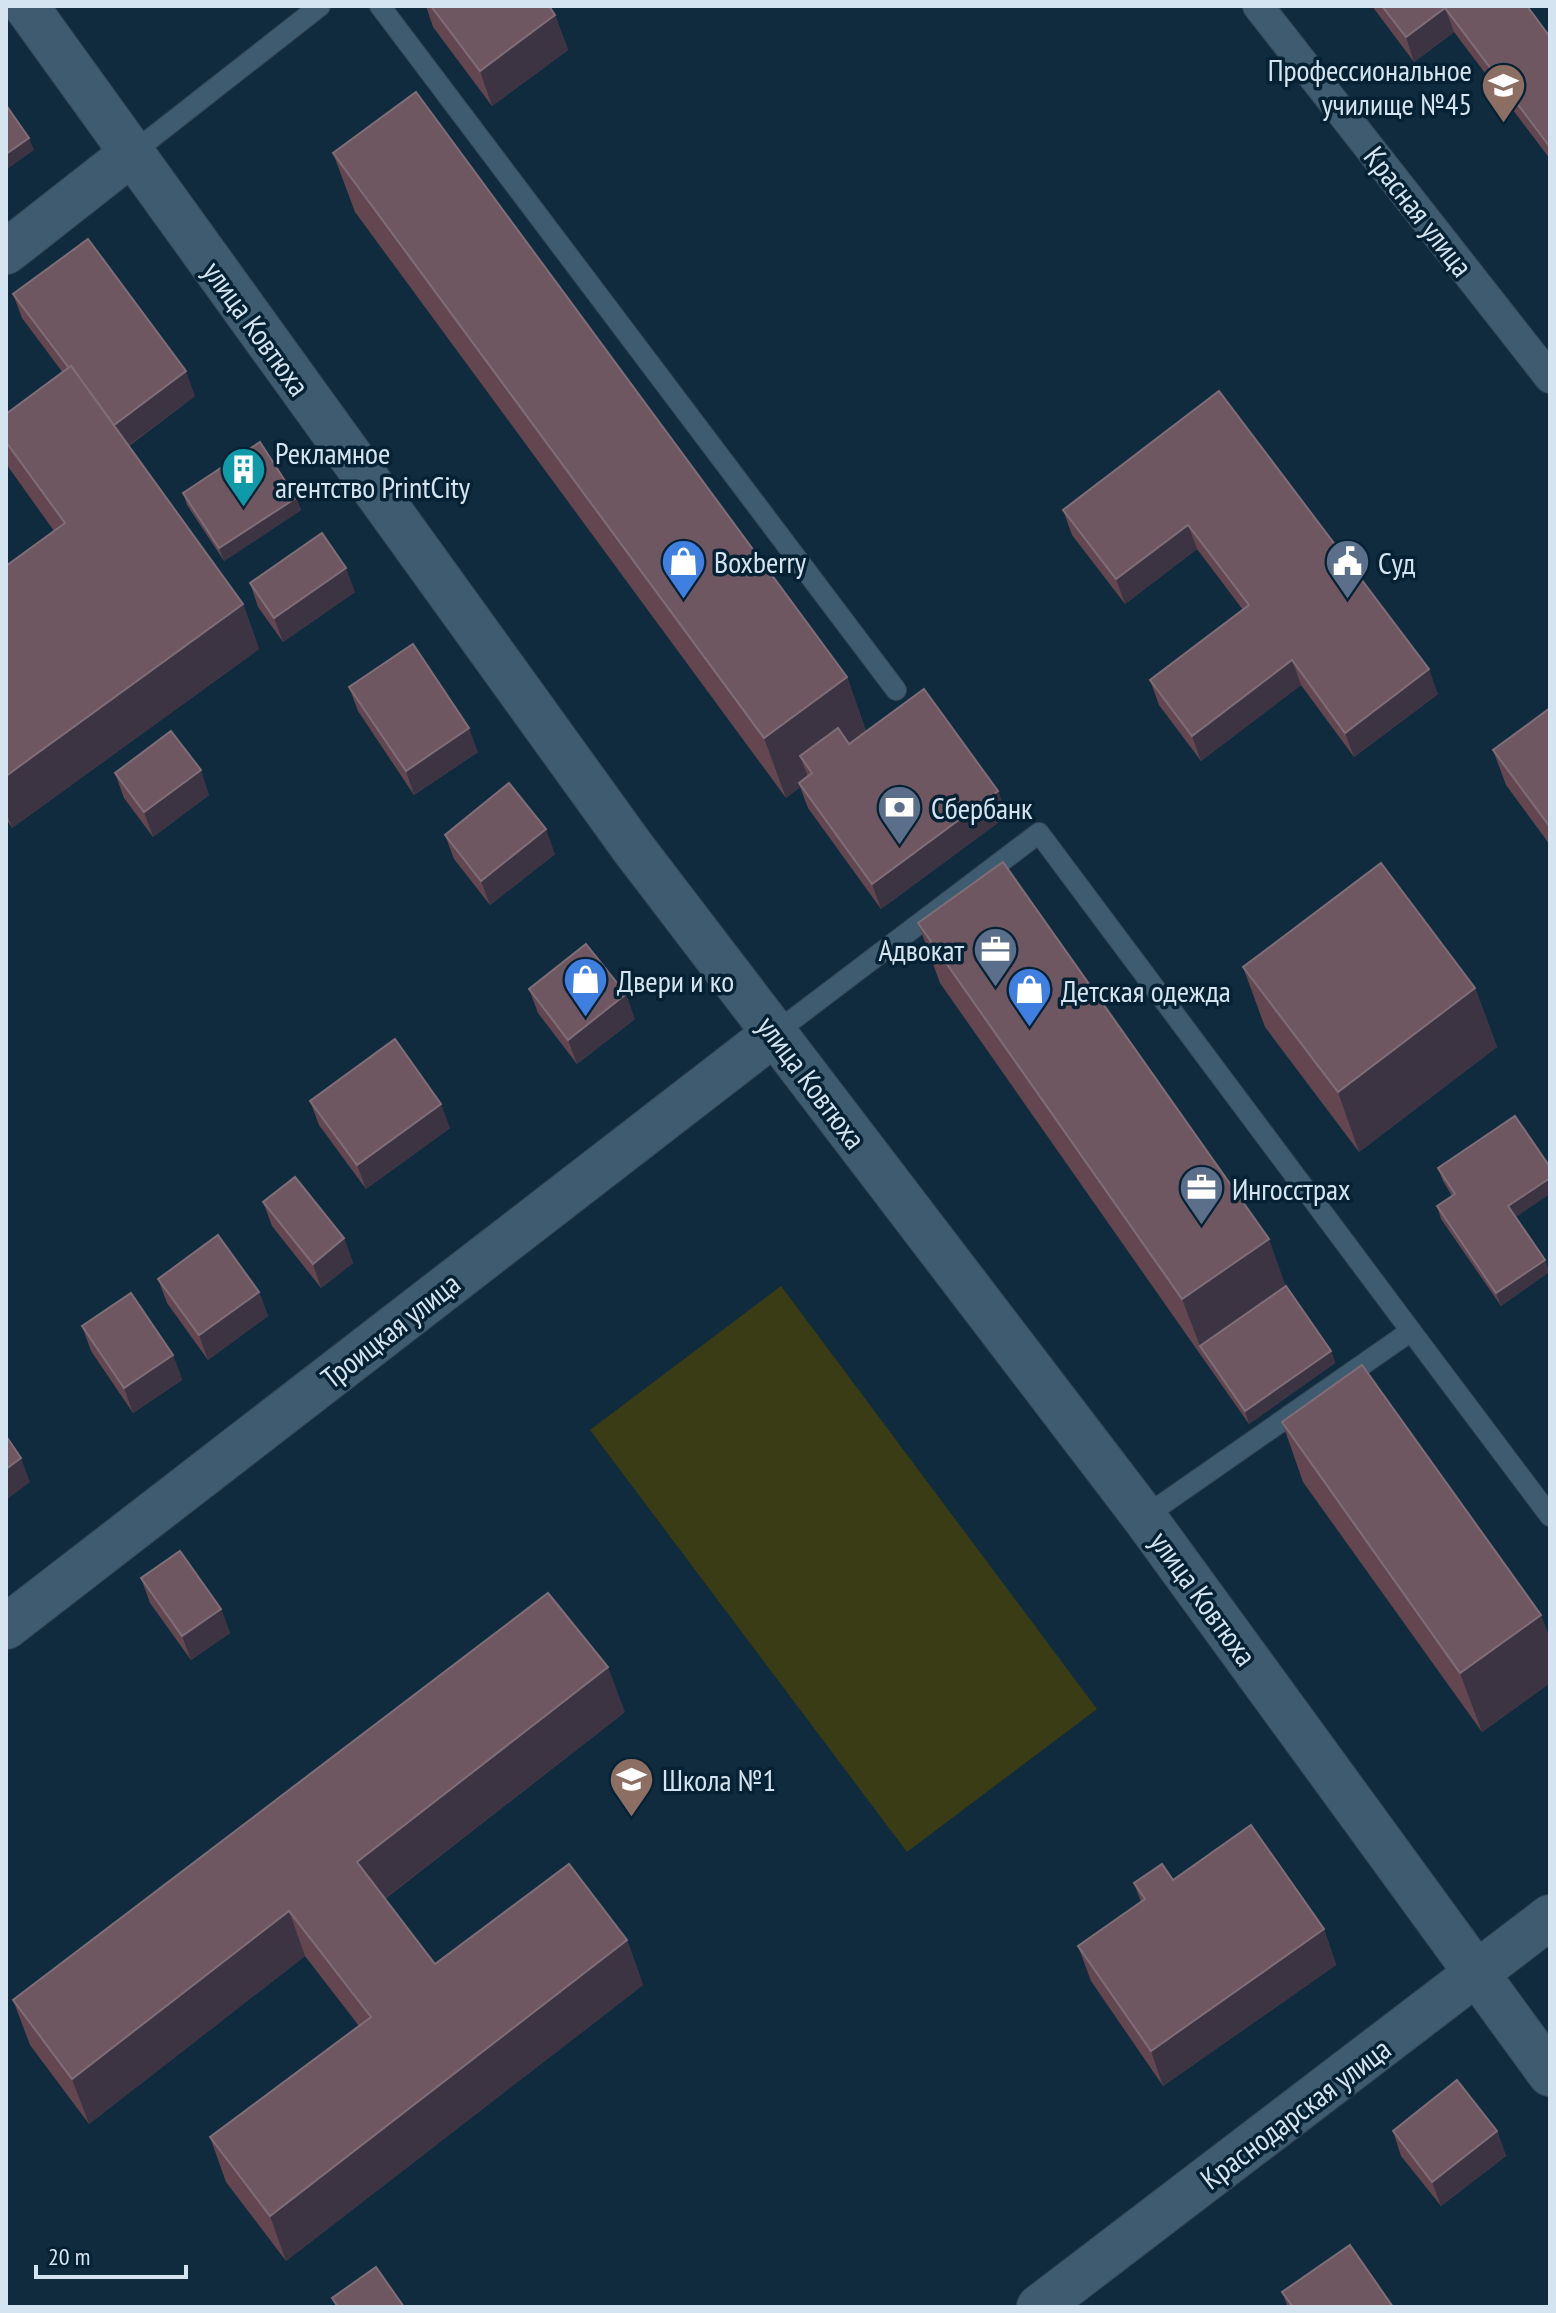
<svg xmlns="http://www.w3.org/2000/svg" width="1556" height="2313" viewBox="0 0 1556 2313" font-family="'PT Sans Narrow',sans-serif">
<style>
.green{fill:#393c14}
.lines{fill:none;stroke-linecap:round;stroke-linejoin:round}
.service-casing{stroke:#345;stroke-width:22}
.pedestrian-casing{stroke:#345;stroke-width:32}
.tertiary-casing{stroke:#345;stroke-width:46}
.secondary-casing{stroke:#345;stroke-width:46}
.service{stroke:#3f5b70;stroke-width:20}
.pedestrian{stroke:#3f5b70;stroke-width:30}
.tertiary{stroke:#3f5b70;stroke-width:44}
.secondary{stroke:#3f5b70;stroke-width:44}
.wall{fill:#634650}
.shaded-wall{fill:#3c3442}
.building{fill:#6f5761;stroke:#7f6d78;stroke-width:2}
.labels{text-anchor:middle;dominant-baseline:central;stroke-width:7;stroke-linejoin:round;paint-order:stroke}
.poi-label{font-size:30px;fill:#d4e4f0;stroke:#062133;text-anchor:start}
.street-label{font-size:30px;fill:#d4e4f0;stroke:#062133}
</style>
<rect width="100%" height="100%" fill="#102b3e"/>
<polygon class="green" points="781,1286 1097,1709 907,1852 590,1430"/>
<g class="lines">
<defs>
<g id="service">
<polyline points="380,6 896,690"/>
<polyline points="131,154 320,6"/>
<polyline points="775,1033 1039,833 1411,1331"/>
<polyline points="1144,1517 1411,1331 1550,1516"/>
</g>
<polyline id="pedestrian" points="1258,6 1550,378"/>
<g id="tertiary">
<polyline points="6,252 131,154"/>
<polyline points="6,1627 775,1033"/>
<polyline points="1039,2307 1550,1917"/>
</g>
<polyline id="secondary" points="26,6 633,848 1144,1517 1550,2074"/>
</defs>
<use href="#service" class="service-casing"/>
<use href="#pedestrian" class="pedestrian-casing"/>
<use href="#tertiary" class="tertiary-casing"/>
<use href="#secondary" class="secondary-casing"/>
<use href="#service" class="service"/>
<use href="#pedestrian" class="pedestrian"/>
<use href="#tertiary" class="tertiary"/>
<use href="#secondary" class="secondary"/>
</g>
<g class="wall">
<polygon points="426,6 549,6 555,15 568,50 492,106 433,27"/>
<polygon points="1372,6 1527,6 1550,37 1550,159 1454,32 1414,62"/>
<polygon points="333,153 847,677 866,731 998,791 1007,816 881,909 808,808 800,787 786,798 355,212"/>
<polygon points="13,294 195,396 129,446 243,604 259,649 12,828 6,819 6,566 54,531 9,468 6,461 6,414 63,373 22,318"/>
<polygon points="1219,391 1438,694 1354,757 1301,685 1201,761 1159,705 1150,680 1243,610 1197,549 1125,604 1072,535 1063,510"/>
<polygon points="183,493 296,498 301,510 224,561 187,505"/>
<polygon points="250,583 355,592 283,642 258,607"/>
<polygon points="349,687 478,752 414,795 358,711"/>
<polygon points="1550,708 1550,845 1506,785 1493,750"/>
<polygon points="115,773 209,795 153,837 124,798"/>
<polygon points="445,835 555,854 490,905 454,859"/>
<polygon points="918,923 1286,1286 1331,1351 1335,1363 1249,1424 940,983"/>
<polygon points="1243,967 1475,988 1497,1047 1359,1152 1265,1027"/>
<polygon points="529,989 635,1019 577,1064 538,1013"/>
<polygon points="310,1101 450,1128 366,1189 319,1125"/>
<polygon points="1438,1168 1516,1217 1545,1260 1549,1272 1501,1306 1441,1219 1437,1206 1452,1196 1443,1181"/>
<polygon points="263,1202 344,1238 353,1263 321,1288 272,1226"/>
<polygon points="158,1279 259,1292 268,1316 208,1360 167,1303"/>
<polygon points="82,1326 173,1355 182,1380 133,1413 91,1351"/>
<polygon points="1282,1422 1541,1615 1550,1640 1550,1683 1482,1732 1303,1482"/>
<polygon points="141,1578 221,1609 230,1633 191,1660 150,1603"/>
<polygon points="625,1712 385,1899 435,1964 627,1940 643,1985 286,2261 226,2182 210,2137 359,2026 305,1956 89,2124 30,2045 13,2000"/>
<polygon points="1173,1880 1324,1929 1336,1965 1163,2086 1091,1981 1078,1946 1141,1902 1134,1883"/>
<polygon points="1393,2131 1497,2131 1506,2156 1441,2206 1401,2156"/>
<polygon points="1282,2292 1393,2307 1288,2307"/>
</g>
<g class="shaded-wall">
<polygon points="1445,8 1454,32 1414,62 1406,37"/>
<polygon points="555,15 568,50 492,106 480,71"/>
<polygon points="29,138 34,150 6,170 6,154"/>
<polygon points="186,371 195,396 121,451 112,427"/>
<polygon points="296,498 301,510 224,561 219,548"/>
<polygon points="1188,525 1197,549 1125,604 1116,579"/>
<polygon points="346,568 355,592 283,642 274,618"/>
<polygon points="243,604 259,649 12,828 6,811 6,776"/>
<polygon points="1292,660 1301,685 1201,761 1192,736"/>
<polygon points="1429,669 1438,694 1354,757 1345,733"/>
<polygon points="847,677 868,737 812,773 800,756 809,780 799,783 800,787 786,798 764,738"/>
<polygon points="469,728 478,752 414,795 406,771"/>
<polygon points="201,770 209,795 153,837 144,812"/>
<polygon points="998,791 1007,816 881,909 872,884"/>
<polygon points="546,829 555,854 490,905 481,881"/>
<polygon points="1475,988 1497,1047 1359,1152 1338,1092"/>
<polygon points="626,994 635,1019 577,1064 568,1040"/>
<polygon points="441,1104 450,1128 366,1189 357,1165"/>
<polygon points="1550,1178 1550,1194 1513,1219 1508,1206"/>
<polygon points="344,1238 353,1263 321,1288 313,1264"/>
<polygon points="1269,1239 1290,1298 1200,1346 1182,1299"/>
<polygon points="1545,1260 1549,1272 1501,1306 1496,1293"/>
<polygon points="259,1292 268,1316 208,1360 199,1335"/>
<polygon points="1331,1351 1335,1363 1249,1424 1245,1411"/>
<polygon points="173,1355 182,1380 133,1413 124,1388"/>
<polygon points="21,1458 30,1482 6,1500 6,1469"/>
<polygon points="221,1609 230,1633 191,1660 182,1636"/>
<polygon points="1541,1615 1550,1640 1550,1683 1482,1732 1460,1673"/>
<polygon points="608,1667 625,1712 374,1907 357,1862"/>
<polygon points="289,1911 305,1956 89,2124 72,2079"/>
<polygon points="1324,1929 1336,1965 1163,2086 1151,2051"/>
<polygon points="627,1940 643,1985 286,2261 270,2216"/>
<polygon points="1497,2131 1506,2156 1441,2206 1432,2182"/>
</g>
<g class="building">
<polygon points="431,6 549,6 555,15 480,71"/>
<polygon points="1382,6 1527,6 1550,37 1550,147 1445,8 1406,37"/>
<polygon points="416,92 847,677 764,738 333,153"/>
<polygon points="6,105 29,138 6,154"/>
<polygon points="88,239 186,371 114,425 71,366 69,368 13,294"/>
<polygon points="71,366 243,604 6,776 6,566 65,523 6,442 6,414"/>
<polygon points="1219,391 1429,669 1345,733 1292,660 1192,736 1150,680 1249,605 1188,525 1116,579 1063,510"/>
<polygon points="260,442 296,498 219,548 183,493"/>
<polygon points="322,533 346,568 274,618 250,583"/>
<polygon points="413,644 469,728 406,771 349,687"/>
<polygon points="924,689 998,791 872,884 799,783 812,773 800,756 838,728 849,744"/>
<polygon points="1550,708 1550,827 1493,750"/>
<polygon points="171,731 201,770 144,812 115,773"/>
<polygon points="509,783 546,829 481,881 445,835"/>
<polygon points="1003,862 1269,1239 1182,1299 918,923"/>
<polygon points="1381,863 1475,988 1338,1092 1243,967"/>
<polygon points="586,944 626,994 568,1040 529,989"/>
<polygon points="395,1039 441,1104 357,1165 310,1101"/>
<polygon points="1515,1116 1550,1167 1550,1178 1508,1206 1545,1260 1496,1293 1437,1206 1455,1194 1438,1168"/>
<polygon points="295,1177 344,1238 313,1264 263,1202"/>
<polygon points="218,1235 259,1292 199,1335 158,1279"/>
<polygon points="1286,1286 1331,1351 1245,1411 1200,1346"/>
<polygon points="131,1293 173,1355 124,1388 82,1326"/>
<polygon points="1362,1365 1541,1615 1460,1673 1282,1422"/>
<polygon points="6,1436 21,1458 6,1469"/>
<polygon points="180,1551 221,1609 182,1636 141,1578"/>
<polygon points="548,1593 608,1667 357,1862 435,1964 569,1864 627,1940 270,2216 210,2137 371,2017 289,1911 72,2079 13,2000"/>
<polygon points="1251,1825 1324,1929 1151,2051 1078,1946 1145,1899 1134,1883 1162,1864 1173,1880"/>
<polygon points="1457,2080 1497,2131 1432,2182 1393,2131"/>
<polygon points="1350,2245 1393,2307 1293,2307 1282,2292"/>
<polygon points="376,2267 404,2307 338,2307 332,2298"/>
</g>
<defs>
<symbol id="university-pin" viewBox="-11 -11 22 30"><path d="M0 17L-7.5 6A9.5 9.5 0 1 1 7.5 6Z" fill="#8d6e63" stroke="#062133"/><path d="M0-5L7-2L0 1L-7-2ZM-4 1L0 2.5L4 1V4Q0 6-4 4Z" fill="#fff"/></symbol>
<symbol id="building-pin" viewBox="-11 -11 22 30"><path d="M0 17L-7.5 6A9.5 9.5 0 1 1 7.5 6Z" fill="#0f9aa8" stroke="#062133"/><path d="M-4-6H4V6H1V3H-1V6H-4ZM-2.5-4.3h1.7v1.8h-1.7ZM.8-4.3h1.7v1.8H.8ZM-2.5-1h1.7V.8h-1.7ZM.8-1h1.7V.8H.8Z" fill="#fff"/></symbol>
<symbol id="shop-pin" viewBox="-11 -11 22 30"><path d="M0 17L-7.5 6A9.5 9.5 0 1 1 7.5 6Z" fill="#3f7fe0" stroke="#062133"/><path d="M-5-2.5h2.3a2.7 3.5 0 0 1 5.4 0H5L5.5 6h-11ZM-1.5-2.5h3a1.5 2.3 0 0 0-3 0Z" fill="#fff"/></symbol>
<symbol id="civic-pin" viewBox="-11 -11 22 30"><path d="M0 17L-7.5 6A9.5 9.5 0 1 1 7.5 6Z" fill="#5c6f8a" stroke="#062133"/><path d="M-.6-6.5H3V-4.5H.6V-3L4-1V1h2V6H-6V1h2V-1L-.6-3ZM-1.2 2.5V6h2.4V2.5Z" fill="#fff"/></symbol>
<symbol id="bank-pin" viewBox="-11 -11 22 30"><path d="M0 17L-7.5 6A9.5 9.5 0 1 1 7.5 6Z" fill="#5c6f8a" stroke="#062133"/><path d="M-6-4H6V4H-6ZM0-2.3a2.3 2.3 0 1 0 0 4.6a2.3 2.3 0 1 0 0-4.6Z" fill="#fff"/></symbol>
<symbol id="office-pin" viewBox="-11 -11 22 30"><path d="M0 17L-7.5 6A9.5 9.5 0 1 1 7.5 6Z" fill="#5c6f8a" stroke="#062133"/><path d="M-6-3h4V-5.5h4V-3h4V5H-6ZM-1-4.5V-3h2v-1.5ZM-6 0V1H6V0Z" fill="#fff"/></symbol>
<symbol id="school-pin" viewBox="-11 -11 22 30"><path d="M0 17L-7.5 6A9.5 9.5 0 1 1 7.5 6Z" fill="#8d6e63" stroke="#062133"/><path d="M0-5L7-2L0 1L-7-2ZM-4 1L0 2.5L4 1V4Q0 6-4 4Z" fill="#fff"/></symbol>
</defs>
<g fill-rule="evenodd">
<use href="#university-pin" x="1478" y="60" width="51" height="69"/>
<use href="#building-pin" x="218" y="444" width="51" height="69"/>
<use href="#shop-pin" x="658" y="536" width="51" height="69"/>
<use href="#civic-pin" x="1322" y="536" width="51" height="69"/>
<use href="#bank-pin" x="874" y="782" width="51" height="69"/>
<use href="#office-pin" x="970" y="924" width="51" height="69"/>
<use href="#shop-pin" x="560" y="954" width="51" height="69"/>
<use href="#shop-pin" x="1004" y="964" width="51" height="69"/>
<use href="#office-pin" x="1176" y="1162" width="51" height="69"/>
<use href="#school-pin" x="606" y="1754" width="51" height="69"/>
</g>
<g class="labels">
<g class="poi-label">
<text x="1472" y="69" text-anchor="end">Профессиональное<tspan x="1472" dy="34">училище №45</tspan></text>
<text x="275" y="452">Рекламное<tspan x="275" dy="34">агентство PrintCity</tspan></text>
<text x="714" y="561">Boxberry</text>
<text x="1378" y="562">Суд</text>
<text x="931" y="807">Сбербанк</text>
<text x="964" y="949" text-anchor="end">Адвокат</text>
<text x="617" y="980">Двери и ко</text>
<text x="1061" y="990">Детская одежда</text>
<text x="1232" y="1188">Ингосстрах</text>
<text x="662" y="1779">Школа №1</text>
</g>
<g class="street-label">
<text transform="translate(1419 211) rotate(52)">Красная улица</text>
<text transform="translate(257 328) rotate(54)">улица Ковтюха</text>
<text transform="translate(812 1082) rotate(53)">улица Ковтюха</text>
<text transform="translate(390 1330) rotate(-38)">Троицкая улица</text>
<text transform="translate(1204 1598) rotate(54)">улица Ковтюха</text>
<text transform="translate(1295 2113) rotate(-37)">Краснодарская улица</text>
</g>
</g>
<rect width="1556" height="2313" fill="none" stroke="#d4e4f0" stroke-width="16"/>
<path d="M36 2265v12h150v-12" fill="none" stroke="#d4e4f0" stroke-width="4"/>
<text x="48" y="2265" font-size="24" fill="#d4e4f0" stroke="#062133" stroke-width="6" paint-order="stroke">20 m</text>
</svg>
